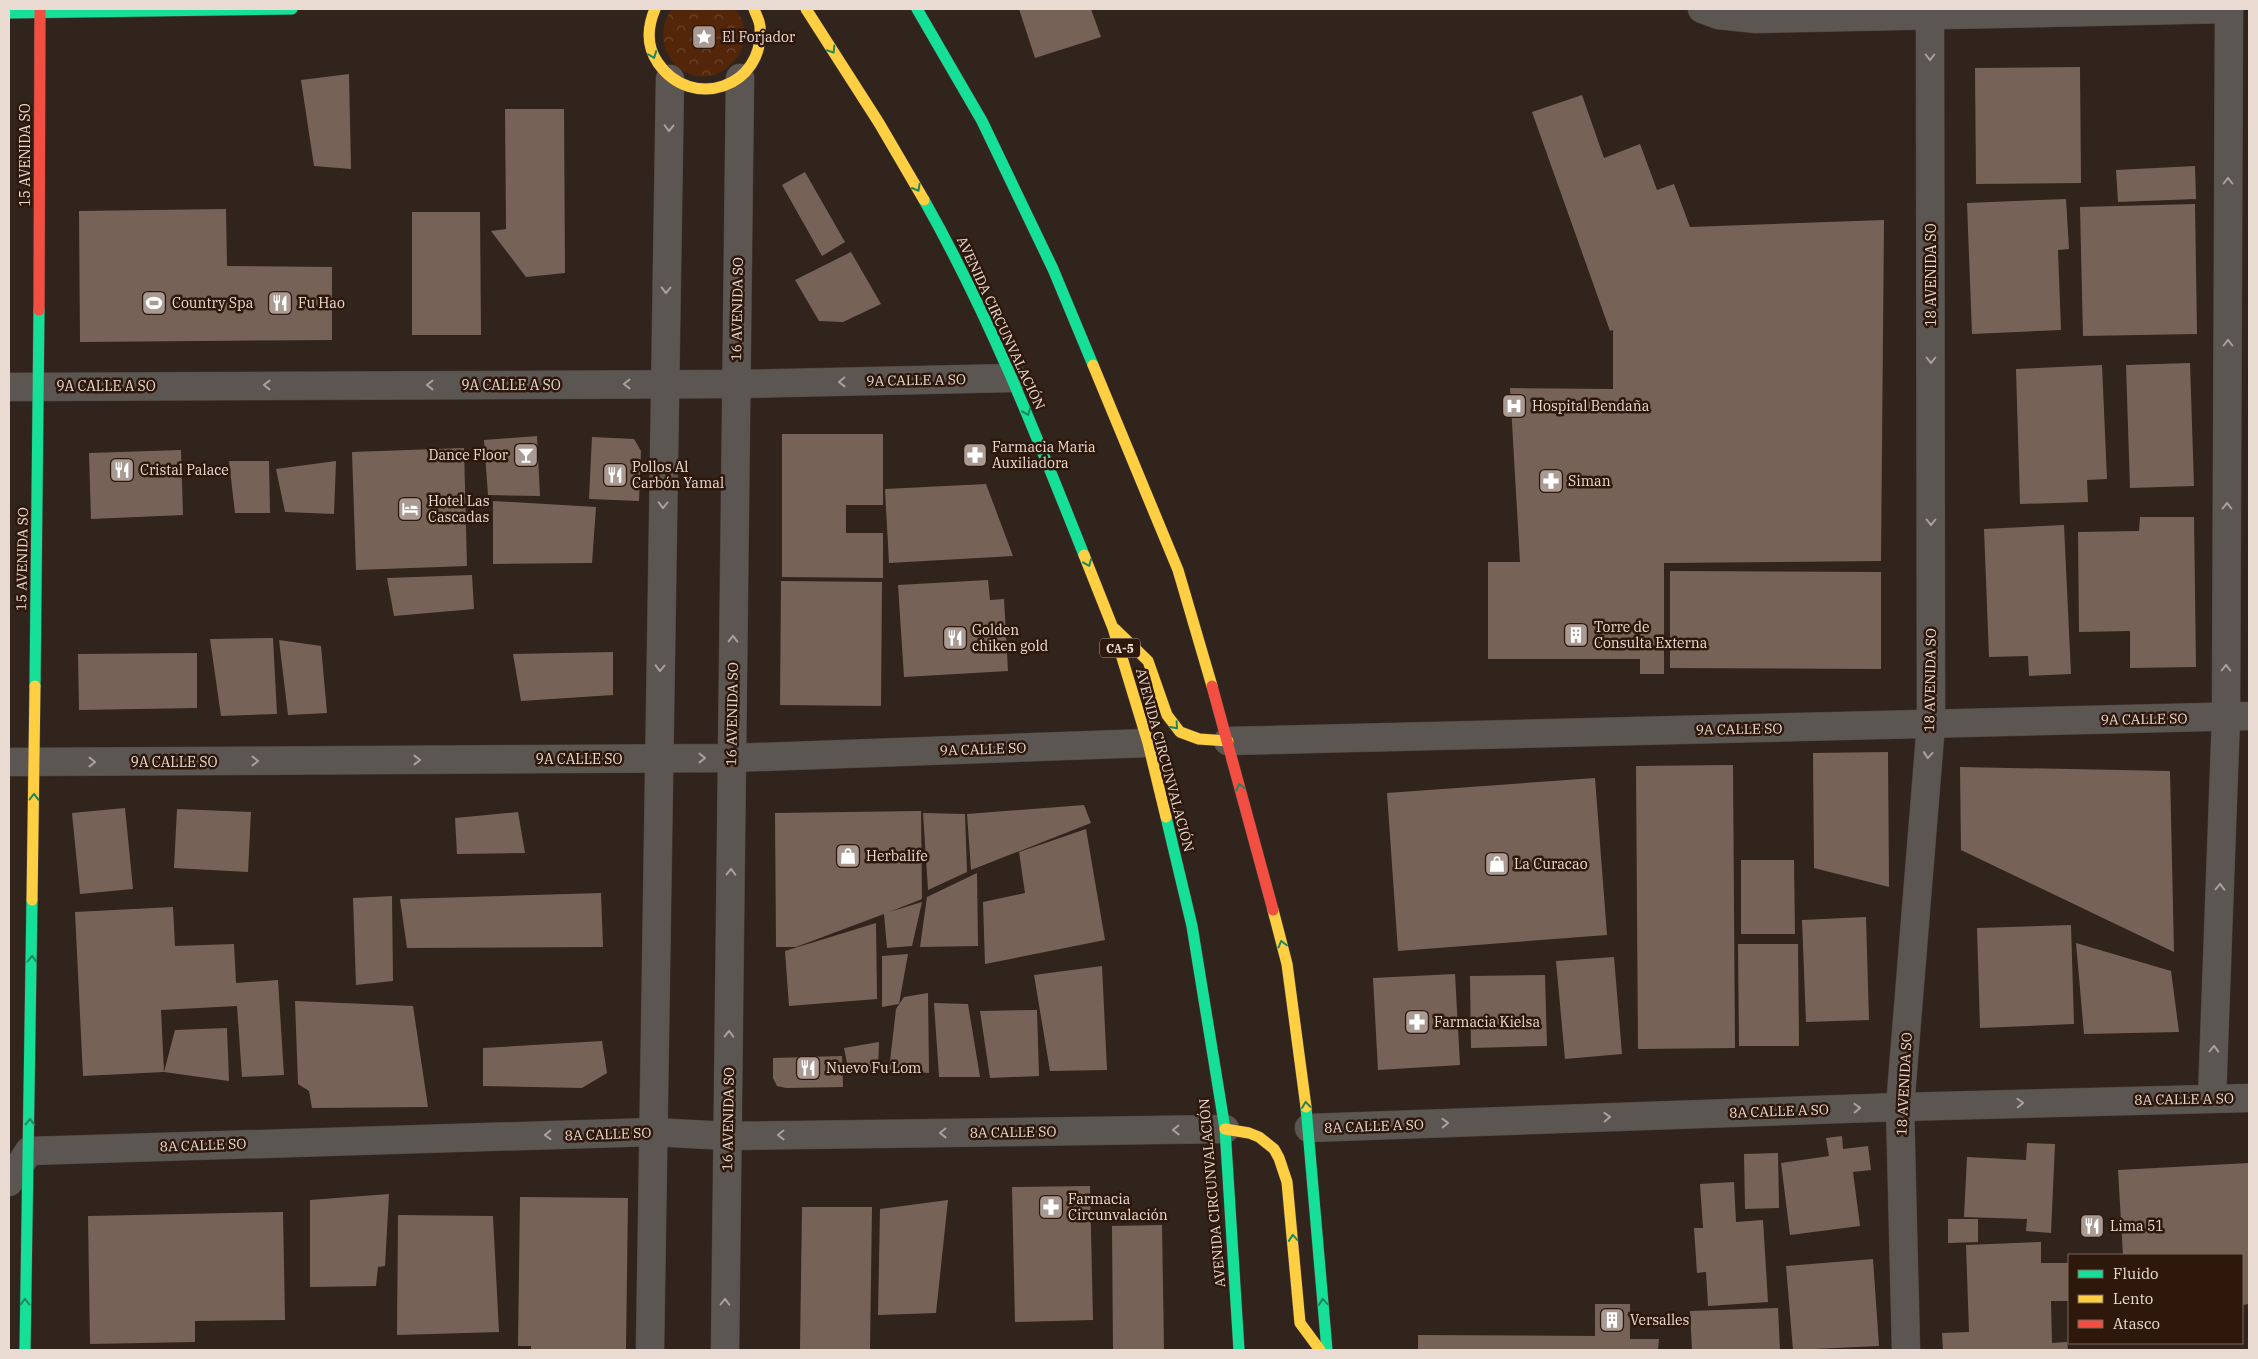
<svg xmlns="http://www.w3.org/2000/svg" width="2258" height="1359" viewBox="0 0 2258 1359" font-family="'IBM Plex Serif',serif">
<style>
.park{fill:url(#park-crowns)}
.building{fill:#776257}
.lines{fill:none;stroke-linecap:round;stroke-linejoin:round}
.street-casing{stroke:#4d423c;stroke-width:29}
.fast-casing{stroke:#4d423c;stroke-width:12}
.slow-casing{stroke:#4d423c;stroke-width:12}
.jam-casing{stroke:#4d423c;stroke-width:12}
.street{stroke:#5c5653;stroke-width:28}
.fast{stroke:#16e098;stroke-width:11}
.slow{stroke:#ffcf43;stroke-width:11}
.jam{stroke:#f24e42;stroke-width:11}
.oneway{stroke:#218659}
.oneway2{stroke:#aa9f99}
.labels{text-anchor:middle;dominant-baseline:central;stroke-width:5;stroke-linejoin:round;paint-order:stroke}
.shield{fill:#2e180c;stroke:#b1a097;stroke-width:1}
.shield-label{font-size:12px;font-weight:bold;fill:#e9dad2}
.poi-label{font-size:14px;fill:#e9dad2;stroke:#2e180c;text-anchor:start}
.street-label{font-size:14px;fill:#e9dad2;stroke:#2e180c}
</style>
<defs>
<pattern id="park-crowns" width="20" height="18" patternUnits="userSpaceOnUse" patternTransform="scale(1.25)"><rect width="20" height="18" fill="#532609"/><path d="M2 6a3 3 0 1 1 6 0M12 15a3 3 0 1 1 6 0" fill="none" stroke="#6c452c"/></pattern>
</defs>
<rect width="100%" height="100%" fill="#31241d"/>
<path class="park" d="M 672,9 L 735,9 C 744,20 746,31 743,45 C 741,54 735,61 728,67 C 691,98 643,48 672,9 Z"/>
<g class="building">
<polygon points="1019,9 1091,9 1101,37 1035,58"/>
<polygon points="2080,67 2081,183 1976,184 1975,68"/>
<polygon points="349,74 351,169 314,166 301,80"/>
<polygon points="1582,95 1604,158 1640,144 1657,190 1674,184 1690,227 1884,220 1881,561 1664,563 1664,674 1640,674 1640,659 1488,659 1488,562 1520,562 1510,388 1613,389 1613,330 1610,331 1532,112"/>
<polygon points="505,109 564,109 565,273 526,277 491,231 506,229"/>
<polygon points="2195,166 2196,199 2118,202 2116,170"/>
<polygon points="805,172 845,242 822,256 782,185"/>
<polygon points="2066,199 2069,249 2058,250 2061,330 1972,334 1967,203"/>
<polygon points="2195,204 2197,334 2083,336 2080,207"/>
<polygon points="226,209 227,266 332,267 332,340 80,342 79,211"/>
<polygon points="412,212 480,212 481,335 412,335"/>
<polygon points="851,252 881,304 843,322 819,321 795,280"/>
<polygon points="2190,363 2194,486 2130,488 2126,365"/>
<polygon points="2102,365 2107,479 2087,480 2088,502 2020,504 2016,369"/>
<polygon points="782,434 883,434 883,505 846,505 846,533 883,533 883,578 782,577"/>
<polygon points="537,436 540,496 488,495 484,440"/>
<polygon points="592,437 634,439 641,451 639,501 589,499"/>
<polygon points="464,448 467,566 356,570 352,452"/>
<polygon points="181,450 183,515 91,519 89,453"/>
<polygon points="229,461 269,461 270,513 235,513"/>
<polygon points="336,461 334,514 285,512 276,469"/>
<polygon points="986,484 1013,556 889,563 885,489"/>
<polygon points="493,501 596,507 592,563 493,564"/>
<polygon points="2140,517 2194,517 2196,667 2130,668 2130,631 2079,632 2078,532 2139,531"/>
<polygon points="2064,525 2071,674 2029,676 2028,656 1989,657 1984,529"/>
<polygon points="1670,571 1881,572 1881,669 1670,668"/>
<polygon points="472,575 474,609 394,616 387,578"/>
<polygon points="988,580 990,600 1004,599 1008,671 904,677 898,585"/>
<polygon points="781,581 882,582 881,706 780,705"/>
<polygon points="273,638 277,714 221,716 210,639"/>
<polygon points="279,640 321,646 327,713 288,715"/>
<polygon points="613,652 613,695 521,701 513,654"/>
<polygon points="197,653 197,708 79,710 78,654"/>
<polygon points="1888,752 1889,887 1814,868 1813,753"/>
<polygon points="1733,765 1735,1048 1638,1049 1636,766"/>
<polygon points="1960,767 2170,771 2174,952 1961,850"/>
<polygon points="1595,778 1607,935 1398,951 1387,793"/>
<polygon points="1084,805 1091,823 971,870 967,814"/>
<polygon points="125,808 133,889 80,894 72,813"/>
<polygon points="177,809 251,812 248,872 174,868"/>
<polygon points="921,811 922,899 889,912 922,902 912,946 887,948 884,914 796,947 776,947 775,813"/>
<polygon points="518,812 525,853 457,854 455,818"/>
<polygon points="923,813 965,814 967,872 928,890"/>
<polygon points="1086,829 1105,940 985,964 983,902 1025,893 1019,852"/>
<polygon points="1741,860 1794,860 1795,934 1741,934"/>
<polygon points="977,873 978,946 920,947 927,897"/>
<polygon points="601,893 603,947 407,948 400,899"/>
<polygon points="392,896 393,981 356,985 353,898"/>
<polygon points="173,907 175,946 234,944 236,983 278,980 284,1075 242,1077 237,1006 161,1010 164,1072 83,1076 75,912"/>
<polygon points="1866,917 1869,1020 1806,1022 1802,920"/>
<polygon points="876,923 877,999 789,1006 785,951"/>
<polygon points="2071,925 2074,1024 1980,1028 1977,928"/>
<polygon points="2076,943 2171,971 2179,1032 2084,1034"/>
<polygon points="1738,944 1798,944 1799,1046 1739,1046"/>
<polygon points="908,954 899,1004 882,1007 882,956"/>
<polygon points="1614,957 1622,1054 1565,1059 1556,961"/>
<polygon points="1102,966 1107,1070 1050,1071 1034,975"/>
<polygon points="1455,974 1460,1065 1378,1070 1373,978"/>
<polygon points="1545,975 1547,1046 1471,1048 1470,976"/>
<polygon points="928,993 929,1073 889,1070 896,1009 904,997"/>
<polygon points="295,1001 413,1006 428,1107 312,1108 309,1091 298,1084"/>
<polygon points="934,1003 968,1004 980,1077 939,1077"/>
<polygon points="1037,1010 1039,1076 990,1078 980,1011"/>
<polygon points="227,1028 229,1081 164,1072 175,1030"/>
<polygon points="602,1041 607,1073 582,1088 483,1086 483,1048"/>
<polygon points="879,1042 878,1070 849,1073 844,1048"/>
<polygon points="842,1056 843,1087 786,1088 777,1086 773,1078 773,1058"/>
<polygon points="1842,1136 1843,1149 1868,1146 1871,1170 1853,1172 1860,1226 1790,1235 1781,1163 1829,1156 1826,1138"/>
<polygon points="2027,1143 2055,1144 2051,1233 2026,1231 2027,1219 1964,1217 1967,1157 2026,1160"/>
<polygon points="1778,1153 1779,1208 1745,1209 1744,1154"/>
<polygon points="2249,1163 2249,1304 2242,1305 2242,1255 2123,1255 2118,1170"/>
<polygon points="1734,1182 1736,1222 1763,1220 1768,1302 1708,1306 1706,1272 1697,1273 1694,1228 1703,1228 1700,1184"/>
<polygon points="1090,1186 1093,1320 1015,1322 1012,1187"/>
<polygon points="389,1194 385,1266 378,1267 376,1286 310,1287 310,1200"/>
<polygon points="520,1197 628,1198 626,1350 531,1350 531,1346 518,1346"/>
<polygon points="948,1200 936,1313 878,1315 880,1209"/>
<polygon points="802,1207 872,1207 870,1350 800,1350"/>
<polygon points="283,1212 285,1320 195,1321 195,1342 90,1344 88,1216"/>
<polygon points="398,1215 493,1216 499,1332 397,1335"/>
<polygon points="1948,1219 1978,1219 1978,1242 1948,1243"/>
<polygon points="1162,1225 1164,1350 1113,1350 1112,1226"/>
<polygon points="2041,1242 2041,1263 2069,1263 2069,1301 2051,1301 2052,1343 2067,1342 2068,1350 1943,1350 1942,1333 1969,1332 1966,1245"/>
<polygon points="1873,1259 1879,1346 1793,1350 1786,1266"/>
<polygon points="1595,1304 1630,1304 1630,1339 1659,1339 1658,1350 1418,1350 1418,1335 1595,1336"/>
<polygon points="1778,1308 1780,1350 1692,1350 1690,1311"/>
</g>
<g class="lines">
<defs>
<g id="street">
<polyline points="1702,9 1718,15 1756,19 2229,9"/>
<polyline points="9,387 736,384 1013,378"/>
<polyline points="1228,741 2249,716"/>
<polyline points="9,762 732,758 1148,743"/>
<polyline points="2212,1098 2226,717 2229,9"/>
<polyline points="1309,1128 1900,1107 2249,1098"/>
<polyline points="9,1182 29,1151 653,1132 728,1136 1225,1129"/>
<polyline points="650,1350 670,79"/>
<polyline points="725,1350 740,78"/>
<polyline points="1906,1350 1900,1107 1931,724 1930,9"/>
</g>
<g id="fast">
<polyline points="917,9 982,121 1053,269 1093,365"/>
<polyline points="9,13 292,9"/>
<path d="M 924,200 C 988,313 1036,434 1084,555"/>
<polyline points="35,686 39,310"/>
<polyline points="1166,817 1192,926 1225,1129 1239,1350"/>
<polyline points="1306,1107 1327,1350"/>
<polyline points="25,1350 32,900"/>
</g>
<g id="slow">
<path d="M 655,9 C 647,28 646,46 658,63 C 692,112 765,87 760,27 C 760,21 756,15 754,9"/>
<polyline points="806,9 879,123 924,200"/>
<polyline points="1093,365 1178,570 1212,686"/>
<polyline points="1084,555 1113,628 1148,743 1166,817"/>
<polyline points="1115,629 1148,661 1167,715 1180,732 1199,739 1228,741"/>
<polyline points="32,900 35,686"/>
<polyline points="1273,910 1287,964 1306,1107"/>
<polyline points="1225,1129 1249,1133 1259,1137 1274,1149 1279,1158 1287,1182 1300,1323 1320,1350"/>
</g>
<g id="jam">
<polyline points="39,310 40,9"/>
<polyline points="1212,686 1273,910"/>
</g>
</defs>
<use href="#street" class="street-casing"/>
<use href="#fast" class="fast-casing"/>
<use href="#slow" class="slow-casing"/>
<use href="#jam" class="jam-casing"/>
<use href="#street" class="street"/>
<use href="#fast" class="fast"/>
<use href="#slow" class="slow"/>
<use href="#jam" class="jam"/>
</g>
<defs><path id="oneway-chevron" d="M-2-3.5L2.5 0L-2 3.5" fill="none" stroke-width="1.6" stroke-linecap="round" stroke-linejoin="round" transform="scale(1.25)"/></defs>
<g class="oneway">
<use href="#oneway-chevron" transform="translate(832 50) rotate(57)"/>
<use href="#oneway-chevron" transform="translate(653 55) rotate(69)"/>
<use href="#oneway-chevron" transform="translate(917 188) rotate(60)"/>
<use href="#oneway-chevron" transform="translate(1027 412) rotate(68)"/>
<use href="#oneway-chevron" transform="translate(1088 563) rotate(68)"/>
<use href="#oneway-chevron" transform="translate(1175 726) rotate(48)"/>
<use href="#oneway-chevron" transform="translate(1240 787) rotate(-105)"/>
<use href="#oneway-chevron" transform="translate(34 797) rotate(-89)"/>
<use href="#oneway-chevron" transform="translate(1282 944) rotate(-105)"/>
<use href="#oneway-chevron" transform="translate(32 959) rotate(-89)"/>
<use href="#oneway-chevron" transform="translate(1306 1105) rotate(-97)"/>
<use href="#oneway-chevron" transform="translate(30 1122) rotate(-89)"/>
<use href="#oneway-chevron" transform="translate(1293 1238) rotate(-95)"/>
<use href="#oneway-chevron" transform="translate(25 1302) rotate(-90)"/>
<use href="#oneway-chevron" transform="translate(1323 1302) rotate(-95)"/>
</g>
<g class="oneway2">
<use href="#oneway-chevron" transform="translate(1930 57) rotate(90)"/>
<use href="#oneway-chevron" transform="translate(669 128) rotate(91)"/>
<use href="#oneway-chevron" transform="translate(2228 181) rotate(-90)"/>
<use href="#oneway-chevron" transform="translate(666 290) rotate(91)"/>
<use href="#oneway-chevron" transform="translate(2228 343) rotate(-90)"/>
<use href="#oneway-chevron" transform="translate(1931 360) rotate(90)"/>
<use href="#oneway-chevron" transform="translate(842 382) rotate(179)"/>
<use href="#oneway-chevron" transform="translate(627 384) rotate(180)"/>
<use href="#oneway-chevron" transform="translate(267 385) rotate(180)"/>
<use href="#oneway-chevron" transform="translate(430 385) rotate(180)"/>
<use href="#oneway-chevron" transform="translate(663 505) rotate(91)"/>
<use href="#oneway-chevron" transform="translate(2227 506) rotate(-90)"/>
<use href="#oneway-chevron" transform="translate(1931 522) rotate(90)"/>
<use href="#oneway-chevron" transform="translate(733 639) rotate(-89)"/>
<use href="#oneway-chevron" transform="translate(660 668) rotate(91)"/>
<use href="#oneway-chevron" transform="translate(2226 668) rotate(-90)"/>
<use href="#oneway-chevron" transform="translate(1928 755) rotate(95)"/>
<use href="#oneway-chevron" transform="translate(702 758)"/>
<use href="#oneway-chevron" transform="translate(417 760)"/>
<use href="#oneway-chevron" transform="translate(255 761)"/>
<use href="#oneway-chevron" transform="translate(92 762)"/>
<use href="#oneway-chevron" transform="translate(731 872) rotate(-89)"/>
<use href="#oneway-chevron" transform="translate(2220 887) rotate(-88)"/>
<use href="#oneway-chevron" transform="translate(729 1034) rotate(-89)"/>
<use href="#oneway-chevron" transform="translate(2214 1049) rotate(-88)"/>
<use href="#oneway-chevron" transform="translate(2020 1103) rotate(-2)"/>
<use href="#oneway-chevron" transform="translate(1857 1108) rotate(-2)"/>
<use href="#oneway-chevron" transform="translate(1607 1117) rotate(-2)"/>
<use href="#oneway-chevron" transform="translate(1445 1123) rotate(-2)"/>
<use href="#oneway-chevron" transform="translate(1176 1130) rotate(179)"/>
<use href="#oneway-chevron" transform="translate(943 1133) rotate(179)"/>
<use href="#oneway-chevron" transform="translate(548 1135) rotate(178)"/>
<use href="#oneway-chevron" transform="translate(781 1135) rotate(179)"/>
<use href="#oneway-chevron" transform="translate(725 1302) rotate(-89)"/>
</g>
<defs>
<symbol id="sight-square" viewBox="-11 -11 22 22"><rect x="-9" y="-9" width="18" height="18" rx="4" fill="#a99a93" stroke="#2e180c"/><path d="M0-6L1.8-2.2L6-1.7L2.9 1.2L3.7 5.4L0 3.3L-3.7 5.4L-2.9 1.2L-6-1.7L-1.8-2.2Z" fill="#fff"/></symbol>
<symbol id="stadium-square" viewBox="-11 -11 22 22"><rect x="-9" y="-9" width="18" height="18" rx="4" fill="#a99a93" stroke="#2e180c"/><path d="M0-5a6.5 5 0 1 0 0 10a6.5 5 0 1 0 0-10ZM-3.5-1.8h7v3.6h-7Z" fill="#fff"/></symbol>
<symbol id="restaurant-square" viewBox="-11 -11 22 22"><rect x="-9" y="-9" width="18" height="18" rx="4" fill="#a99a93" stroke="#2e180c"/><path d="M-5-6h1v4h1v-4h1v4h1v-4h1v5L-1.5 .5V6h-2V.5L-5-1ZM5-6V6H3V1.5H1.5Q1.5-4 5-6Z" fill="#fff"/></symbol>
<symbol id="hospital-square" viewBox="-11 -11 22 22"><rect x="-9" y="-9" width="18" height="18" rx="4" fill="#a99a93" stroke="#2e180c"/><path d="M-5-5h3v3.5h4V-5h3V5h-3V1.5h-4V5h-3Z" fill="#fff"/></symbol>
<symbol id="bar-square" viewBox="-11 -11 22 22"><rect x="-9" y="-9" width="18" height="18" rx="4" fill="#a99a93" stroke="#2e180c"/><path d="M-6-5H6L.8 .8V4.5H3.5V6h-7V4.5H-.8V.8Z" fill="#fff"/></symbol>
<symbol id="pharmacy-square" viewBox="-11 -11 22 22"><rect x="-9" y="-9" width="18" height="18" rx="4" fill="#a99a93" stroke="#2e180c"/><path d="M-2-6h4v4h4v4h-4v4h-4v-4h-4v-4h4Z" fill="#fff"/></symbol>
<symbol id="hotel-square" viewBox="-11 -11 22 22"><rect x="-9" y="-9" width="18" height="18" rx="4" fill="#a99a93" stroke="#2e180c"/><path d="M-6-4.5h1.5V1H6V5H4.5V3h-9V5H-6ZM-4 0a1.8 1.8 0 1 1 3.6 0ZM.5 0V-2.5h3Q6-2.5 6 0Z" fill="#fff"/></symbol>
<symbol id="building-square" viewBox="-11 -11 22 22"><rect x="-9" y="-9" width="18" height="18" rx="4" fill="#a99a93" stroke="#2e180c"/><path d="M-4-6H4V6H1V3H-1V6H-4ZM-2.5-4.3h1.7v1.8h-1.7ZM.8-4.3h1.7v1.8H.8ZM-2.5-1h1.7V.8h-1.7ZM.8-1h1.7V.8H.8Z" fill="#fff"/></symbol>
<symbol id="shop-square" viewBox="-11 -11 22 22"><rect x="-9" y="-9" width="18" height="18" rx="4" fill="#a99a93" stroke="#2e180c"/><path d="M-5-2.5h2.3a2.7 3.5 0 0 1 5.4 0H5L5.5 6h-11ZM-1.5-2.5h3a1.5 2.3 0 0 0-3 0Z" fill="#fff"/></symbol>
</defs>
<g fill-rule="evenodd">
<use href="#sight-square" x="690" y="23" width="28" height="28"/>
<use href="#stadium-square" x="140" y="289" width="28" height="28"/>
<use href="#restaurant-square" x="266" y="289" width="28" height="28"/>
<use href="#hospital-square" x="1500" y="392" width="28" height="28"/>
<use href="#bar-square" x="512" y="441" width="28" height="28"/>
<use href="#pharmacy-square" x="961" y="441" width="28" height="28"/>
<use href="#restaurant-square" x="108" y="456" width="28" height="28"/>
<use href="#restaurant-square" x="601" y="461" width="28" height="28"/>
<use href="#pharmacy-square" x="1537" y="467" width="28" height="28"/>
<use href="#hotel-square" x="396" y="495" width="28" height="28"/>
<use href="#building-square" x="1562" y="621" width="28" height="28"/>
<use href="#restaurant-square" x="941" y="624" width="28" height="28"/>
<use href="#shop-square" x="834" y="842" width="28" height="28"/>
<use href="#shop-square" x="1483" y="850" width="28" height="28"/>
<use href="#pharmacy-square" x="1403" y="1008" width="28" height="28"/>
<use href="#restaurant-square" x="794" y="1054" width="28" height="28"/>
<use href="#pharmacy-square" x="1037" y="1193" width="28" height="28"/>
<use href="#restaurant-square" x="2078" y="1212" width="28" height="28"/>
<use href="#building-square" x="1598" y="1306" width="28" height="28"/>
</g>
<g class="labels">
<rect class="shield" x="1100" y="638.5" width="40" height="19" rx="4"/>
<g class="shield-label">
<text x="1120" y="648">CA-5</text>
</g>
<g class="poi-label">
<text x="722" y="37">El Forjador</text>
<text x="172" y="303">Country Spa</text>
<text x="298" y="303">Fu Hao</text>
<text x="1532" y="406">Hospital Bendaña</text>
<text x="992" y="447">Farmacia Maria<tspan x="992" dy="16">Auxiliadora</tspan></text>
<text x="508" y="455" text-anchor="end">Dance Floor</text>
<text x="632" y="467">Pollos Al<tspan x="632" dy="16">Carbón Yamal</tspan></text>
<text x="140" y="470">Cristal Palace</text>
<text x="1568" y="481">Siman</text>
<text x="428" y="501">Hotel Las<tspan x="428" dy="16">Cascadas</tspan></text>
<text x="1594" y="627">Torre de<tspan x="1594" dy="16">Consulta Externa</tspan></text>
<text x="972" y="630">Golden<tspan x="972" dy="16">chiken gold</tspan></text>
<text x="866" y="856">Herbalife</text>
<text x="1514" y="864">La Curacao</text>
<text x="1434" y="1022">Farmacia Kielsa</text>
<text x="826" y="1068">Nuevo Fu Lom</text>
<text x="1068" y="1199">Farmacia<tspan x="1068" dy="16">Circunvalación</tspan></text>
<text x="2110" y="1226">Lima 51</text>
<text x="1630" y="1320">Versalles</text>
</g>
<g class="street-label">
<text transform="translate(25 155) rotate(-90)">15 AVENIDA SO</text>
<text transform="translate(1931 275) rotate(-90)">18 AVENIDA SO</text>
<text transform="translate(737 309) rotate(-89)">16 AVENIDA SO</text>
<text transform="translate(1001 323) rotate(65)">AVENIDA CIRCUNVALACIÓN</text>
<text transform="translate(916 380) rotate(-1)">9A CALLE A SO</text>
<text x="511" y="385">9A CALLE A SO</text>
<text x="106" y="386">9A CALLE A SO</text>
<text transform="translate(22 559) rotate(-89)">15 AVENIDA SO</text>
<text transform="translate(1930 680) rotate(-89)">18 AVENIDA SO</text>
<text transform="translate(732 714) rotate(-89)">16 AVENIDA SO</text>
<text transform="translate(2144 719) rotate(-1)">9A CALLE SO</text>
<text transform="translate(1739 729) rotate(-1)">9A CALLE SO</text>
<text transform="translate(983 749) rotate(-2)">9A CALLE SO</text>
<text x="579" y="759">9A CALLE SO</text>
<text transform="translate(1165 760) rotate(75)">AVENIDA CIRCUNVALACIÓN</text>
<text x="174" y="762">9A CALLE SO</text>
<text transform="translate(1904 1084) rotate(-87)">18 AVENIDA SO</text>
<text transform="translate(2184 1099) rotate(-1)">8A CALLE A SO</text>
<text transform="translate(1779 1111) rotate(-2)">8A CALLE A SO</text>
<text transform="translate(728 1119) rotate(-89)">16 AVENIDA SO</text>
<text transform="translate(1374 1126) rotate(-2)">8A CALLE A SO</text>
<text transform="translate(1013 1132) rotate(-1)">8A CALLE SO</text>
<text transform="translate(608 1134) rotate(-2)">8A CALLE SO</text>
<text transform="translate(203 1145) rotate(-2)">8A CALLE SO</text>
<text transform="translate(1212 1193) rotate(-95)">AVENIDA CIRCUNVALACIÓN</text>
</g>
</g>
<rect width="2258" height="1359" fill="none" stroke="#e9dad2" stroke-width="20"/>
<rect x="2068" y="1254" width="175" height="90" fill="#2e180c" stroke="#79665b"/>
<rect x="2078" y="1270" width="25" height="8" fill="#16e098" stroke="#79665b"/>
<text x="2113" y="1279" font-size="15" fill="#e9dad2">Fluido</text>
<rect x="2078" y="1295" width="25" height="8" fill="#ffcf43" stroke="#79665b"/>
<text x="2113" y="1304" font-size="15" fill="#e9dad2">Lento</text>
<rect x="2078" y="1320" width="25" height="8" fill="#f24e42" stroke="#79665b"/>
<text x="2113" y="1329" font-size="15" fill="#e9dad2">Atasco</text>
</svg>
